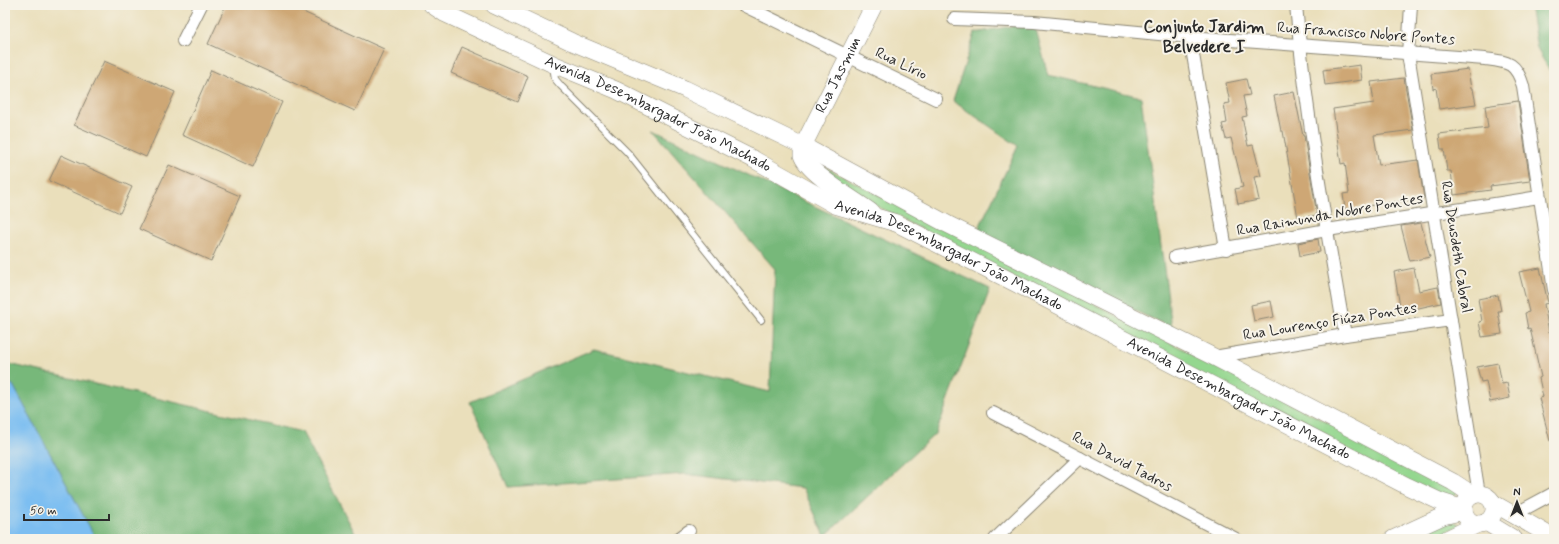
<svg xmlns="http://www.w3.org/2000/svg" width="1559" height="544" viewBox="0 0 1559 544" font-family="Mynerve,sans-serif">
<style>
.green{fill:#94d78f;stroke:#60815d}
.forest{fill:#77b87a;stroke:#517252}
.water{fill:#7bbef1;stroke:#53748e}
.building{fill:#cea775}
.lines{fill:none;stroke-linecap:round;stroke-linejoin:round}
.lane-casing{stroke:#8a8573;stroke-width:8}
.street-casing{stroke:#8a8573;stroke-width:14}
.secondary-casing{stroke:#8a8573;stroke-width:18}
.lane{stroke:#fff;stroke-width:6}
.street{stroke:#fff;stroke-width:12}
.secondary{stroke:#fff;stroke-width:17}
.labels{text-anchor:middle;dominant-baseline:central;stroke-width:4;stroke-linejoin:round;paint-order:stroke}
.street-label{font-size:15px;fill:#2b2b2b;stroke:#f7f3e8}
.quarter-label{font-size:17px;font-weight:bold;fill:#2b2b2b;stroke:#f7f3e8}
</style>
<rect width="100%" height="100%" fill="#f7f3e8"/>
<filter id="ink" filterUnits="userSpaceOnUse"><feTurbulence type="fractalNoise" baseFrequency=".025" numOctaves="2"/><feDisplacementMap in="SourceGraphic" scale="8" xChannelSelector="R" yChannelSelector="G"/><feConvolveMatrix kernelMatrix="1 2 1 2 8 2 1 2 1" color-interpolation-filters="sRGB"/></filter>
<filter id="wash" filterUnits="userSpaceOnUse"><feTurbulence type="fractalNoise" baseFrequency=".012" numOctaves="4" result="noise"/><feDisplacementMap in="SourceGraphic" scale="16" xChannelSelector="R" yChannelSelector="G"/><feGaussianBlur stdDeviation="0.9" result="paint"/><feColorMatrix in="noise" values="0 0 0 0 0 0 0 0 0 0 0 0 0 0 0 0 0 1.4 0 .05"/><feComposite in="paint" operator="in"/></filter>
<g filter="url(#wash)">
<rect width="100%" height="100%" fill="#eadfbb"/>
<g class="green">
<polygon points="822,166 1449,484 1457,492 1456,495 1440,500 831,182"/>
<polygon points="1449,519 1460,525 1431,539 1410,539"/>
</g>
<g class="forest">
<polygon points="1530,5 1554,5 1554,78 1537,49"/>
<polygon points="1034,22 1048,75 1141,97 1172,328 975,236 1018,146 953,101 975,33"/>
<polygon points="653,130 990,289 936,433 825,536 803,488 685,474 508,487 470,402 594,349 770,392 775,269"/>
<polygon points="5,363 302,432 358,539 5,539"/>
</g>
<polygon class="water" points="5,382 13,385 96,539 5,539"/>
<g id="blocks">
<g class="building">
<polygon points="226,5 288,5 384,49 355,111 208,44"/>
<polygon points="462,47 528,76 518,102 451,73"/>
<polygon points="104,61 175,92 146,157 74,125"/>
<polygon points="1360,65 1362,80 1325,85 1323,70"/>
<polygon points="1468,69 1471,89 1473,89 1476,104 1439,109 1436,88 1433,89 1431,74"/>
<polygon points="211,70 282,102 253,167 182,135"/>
<polygon points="1404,78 1413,130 1374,135 1379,165 1418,160 1424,198 1345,209 1343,194 1349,193 1345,163 1341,164 1333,109 1374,103 1371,82"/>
<polygon points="1246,79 1250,95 1243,96 1247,116 1242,117 1248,146 1253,145 1261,176 1254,177 1259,200 1238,204 1235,189 1243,187 1231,138 1226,139 1222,124 1227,123 1224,104 1230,103 1226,83"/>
<polygon points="1294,92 1303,136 1304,136 1317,215 1298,218 1283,131 1281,131 1274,96"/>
<polygon points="1518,101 1530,181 1490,186 1491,190 1454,195 1451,171 1447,171 1444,149 1441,149 1439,134 1488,128 1485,106"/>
<polygon points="61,155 132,187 120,213 49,181"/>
<polygon points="169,165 240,196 211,261 139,229"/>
<polygon points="1421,223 1430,257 1410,261 1401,226"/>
<polygon points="1318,239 1320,252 1300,256 1298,243"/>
<polygon points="1414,268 1419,291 1438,287 1441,303 1401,312 1394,272"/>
<polygon points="1540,268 1548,303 1544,304 1549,332 1552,331 1554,341 1554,441 1550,441 1539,398 1543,397 1539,378 1541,377 1530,328 1528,329 1525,313 1529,312 1519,272"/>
<polygon points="1498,295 1501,311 1498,311 1502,334 1482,337 1479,322 1482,321 1478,299"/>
<polygon points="1271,301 1274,317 1254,321 1251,305"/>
<polygon points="1498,363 1502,384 1507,383 1510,398 1490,402 1486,381 1481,382 1477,367"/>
</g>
</g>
</g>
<g filter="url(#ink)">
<use href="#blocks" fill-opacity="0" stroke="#8a8573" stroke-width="1"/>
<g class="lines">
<defs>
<polyline id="lane" points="553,66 555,79 561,86 628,153 761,320"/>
<g id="street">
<polyline points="743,5 936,99"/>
<path d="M 1296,5 C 1306,115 1326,226 1345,335"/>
<polyline points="1411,5 1408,54 1479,494"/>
<path d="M 954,19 L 1034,22 L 1190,37 L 1485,59 C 1508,62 1516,62 1523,86 L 1554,290"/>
<polyline points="1190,37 1226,249"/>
<polyline points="183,41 201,5"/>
<polyline points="1175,257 1327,230 1539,197"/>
<polyline points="1214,357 1345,335 1451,320"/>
<polyline points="993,413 1236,539"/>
<polyline points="1515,514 1554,493"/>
<polyline points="678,539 689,531"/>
<polyline points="995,539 1080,458"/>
</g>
<g id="secondary">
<path id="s1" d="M 432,5 L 444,13 L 553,64 L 616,90 L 753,159 L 835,205 L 896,223 L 1015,283 L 1407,486 L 1439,501 L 1464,509"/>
<polyline points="494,5 572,42 685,89 803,146 947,224 1214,357 1453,482 1473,495"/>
<path id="s2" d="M 871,212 C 855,200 807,173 802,155 C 802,152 802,148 803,146 L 874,5"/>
<circle cx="1479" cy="509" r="15"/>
<polyline points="1493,503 1554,538"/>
<polyline points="1486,522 1514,539"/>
<polyline points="1393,539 1443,516 1464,511"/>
<polyline points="1447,539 1478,524"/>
</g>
</defs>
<use href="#lane" class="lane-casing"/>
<use href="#street" class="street-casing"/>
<use href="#secondary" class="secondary-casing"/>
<use href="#lane" class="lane"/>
<use href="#street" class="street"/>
<use href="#secondary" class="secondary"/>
</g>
</g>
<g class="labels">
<g class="street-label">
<text transform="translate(1366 34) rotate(4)">Rua Francisco Nobre Pontes</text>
<text transform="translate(901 64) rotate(26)">Rua Lírio</text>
<text stroke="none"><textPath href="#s2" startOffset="179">Rua Jasmim</textPath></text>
<text stroke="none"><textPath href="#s1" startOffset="251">Avenida Desembargador João Machado</textPath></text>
<text transform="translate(1330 215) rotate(-10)">Rua Raimunda Nobre Pontes</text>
<text transform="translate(1456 247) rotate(81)">Rua Deusdeth Cabral</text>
<text stroke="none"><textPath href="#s1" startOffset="575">Avenida Desembargador João Machado</textPath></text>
<text transform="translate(1330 322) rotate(-9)">Rua Lourenço Fiúza Pontes</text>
<text stroke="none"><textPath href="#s1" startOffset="899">Avenida Desembargador João Machado</textPath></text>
<text transform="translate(1122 462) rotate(28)">Rua David Tadros</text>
</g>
<g class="quarter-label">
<text x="1204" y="27">Conjunto Jardim<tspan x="1204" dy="20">Belvedere I</tspan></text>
</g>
</g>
<rect width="1559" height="544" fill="none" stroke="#f7f3e8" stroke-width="20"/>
<g transform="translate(1517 502)" stroke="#f7f3e8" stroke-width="3" paint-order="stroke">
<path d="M0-3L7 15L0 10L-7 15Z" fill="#2b2b2b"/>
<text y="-6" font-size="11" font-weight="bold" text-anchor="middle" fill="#2b2b2b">N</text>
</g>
<path d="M24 514v6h85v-6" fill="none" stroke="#2b2b2b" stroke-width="2"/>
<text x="30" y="514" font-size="12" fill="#2b2b2b" stroke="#f7f3e8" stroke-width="3" paint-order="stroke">50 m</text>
</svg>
